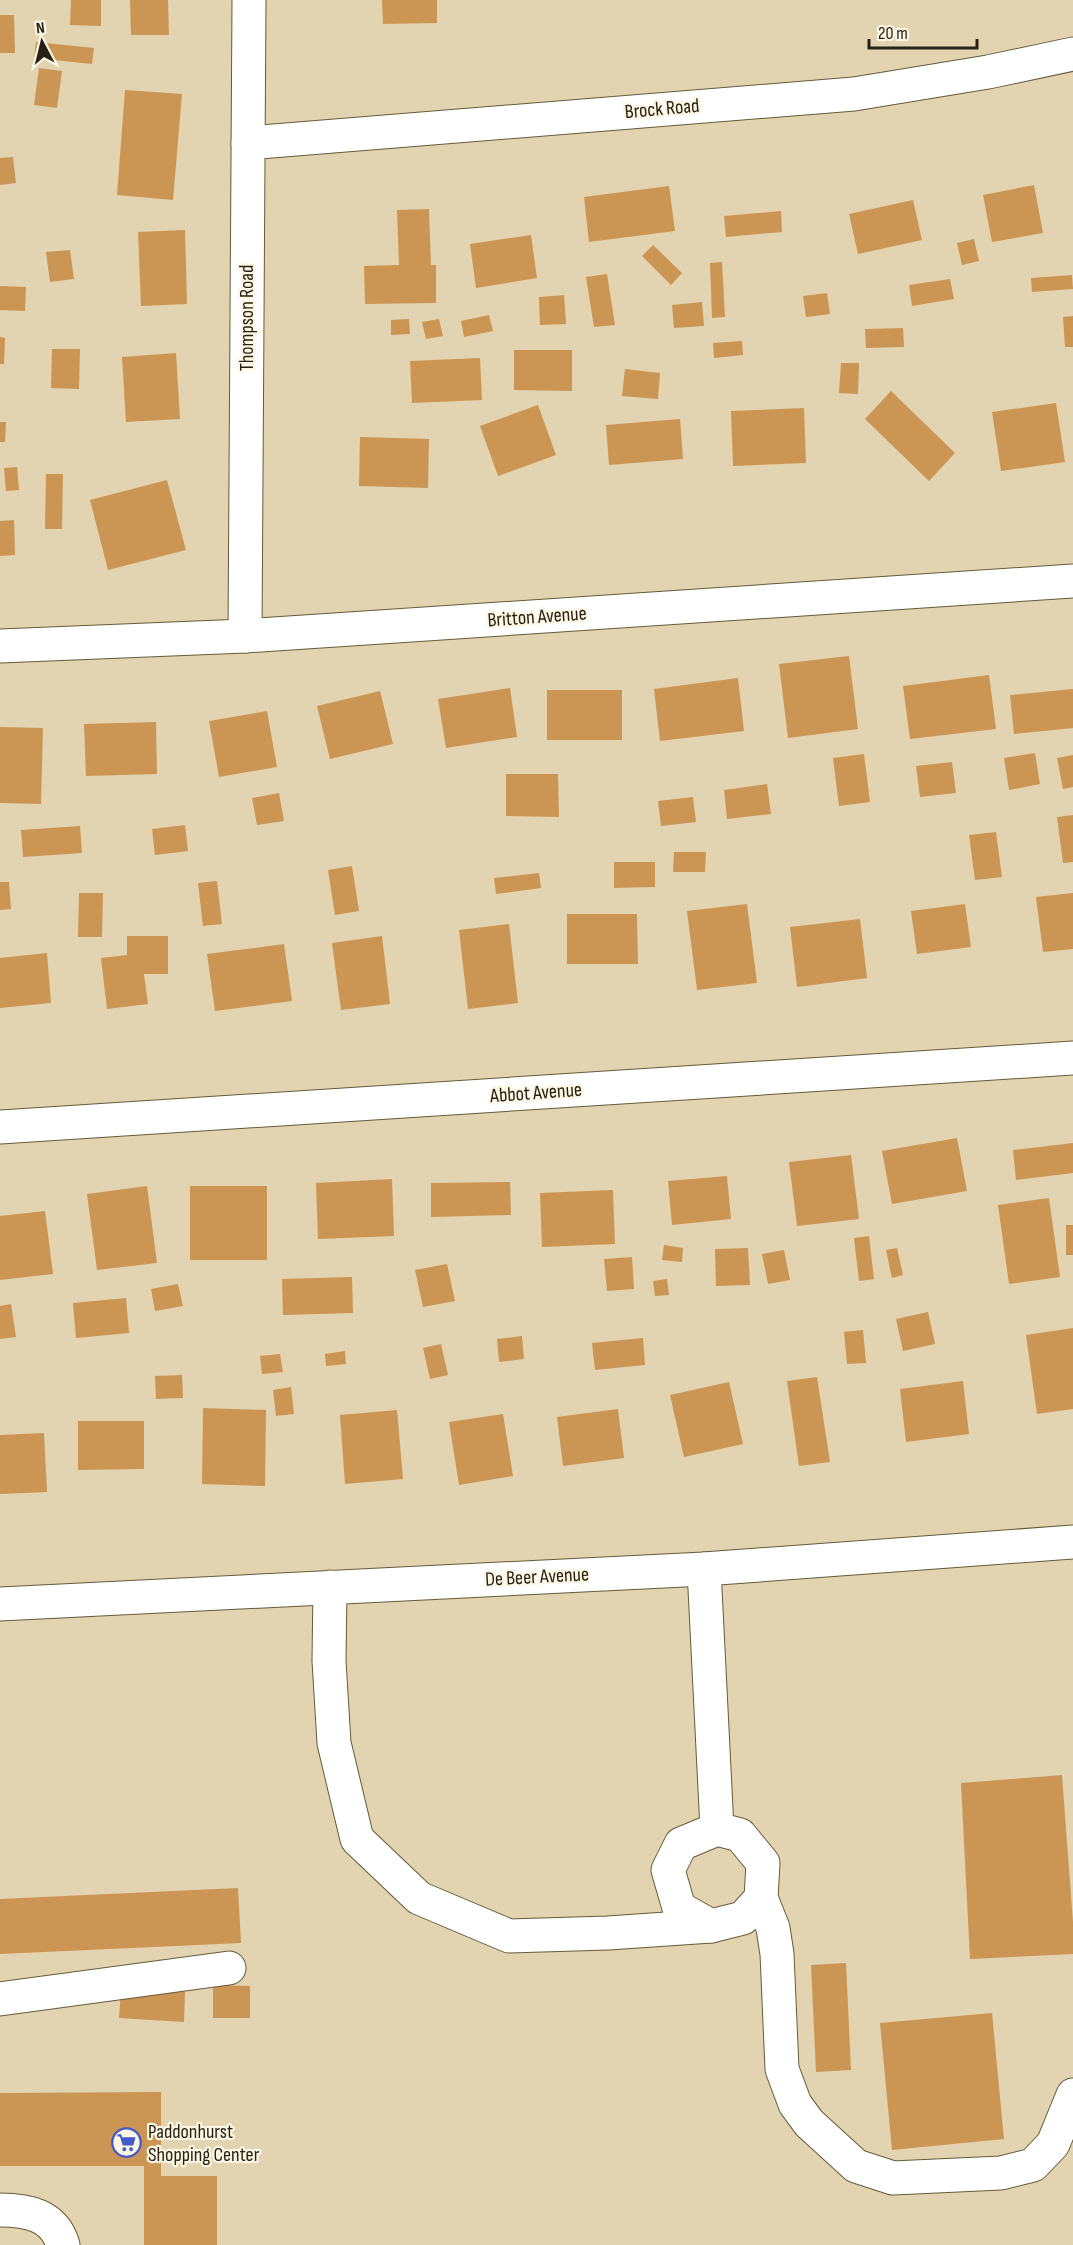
<svg xmlns="http://www.w3.org/2000/svg" width="1073" height="2245" viewBox="0 0 1073 2245" font-family="'Sofia Sans Condensed',sans-serif">
<style>
.building{fill:#cb9553}
.lines{fill:none;stroke-linecap:round;stroke-linejoin:round}
.minor-casing{stroke:#665a3a;stroke-width:35}
.minor{stroke:#fff;stroke-width:33}
.labels{text-anchor:middle;dominant-baseline:central;stroke-width:4.5;stroke-linejoin:round;paint-order:stroke}
.street-label{font-size:20px;fill:#262114;stroke:#fcf6e3}
.poi-label{font-size:20px;fill:#262114;stroke:#fcf6e3;text-anchor:start}
</style>
<rect width="100%" height="100%" fill="#e2d4b0"/>
<g class="building">
<polygon points="71,0 101,0 101,26 70,25"/>
<polygon points="130,0 168,0 169,35 131,35"/>
<polygon points="382,0 437,0 437,23 383,24"/>
<polygon points="0,15 14,15 15,53 0,53"/>
<polygon points="36,42 94,48 92,64 34,58"/>
<polygon points="39,68 62,71 57,108 34,105"/>
<polygon points="125,90 182,94 173,200 117,195"/>
<polygon points="13,157 16,183 0,185 0,158"/>
<polygon points="1034,185 1043,233 992,242 983,195"/>
<polygon points="669,186 675,231 589,242 584,197"/>
<polygon points="913,200 922,240 858,254 849,214"/>
<polygon points="429,209 431,265 436,265 436,303 365,304 364,266 399,265 397,210"/>
<polygon points="781,211 782,232 726,237 724,216"/>
<polygon points="185,230 187,304 141,306 138,232"/>
<polygon points="531,235 537,278 476,288 470,244"/>
<polygon points="974,239 979,261 962,265 957,243"/>
<polygon points="653,245 682,273 671,285 642,256"/>
<polygon points="70,250 74,279 50,282 46,252"/>
<polygon points="722,262 725,317 712,318 710,263"/>
<polygon points="607,274 615,325 594,327 586,277"/>
<polygon points="1072,275 1073,289 1032,292 1031,278"/>
<polygon points="950,279 954,299 912,306 909,285"/>
<polygon points="0,286 26,287 25,311 0,310"/>
<polygon points="827,293 830,314 806,317 803,296"/>
<polygon points="564,295 566,324 540,325 539,297"/>
<polygon points="702,302 704,326 674,328 672,305"/>
<polygon points="489,315 493,331 464,337 461,321"/>
<polygon points="1073,316 1073,347 1065,347 1063,317"/>
<polygon points="409,319 410,334 391,335 391,320"/>
<polygon points="439,319 443,336 426,339 422,322"/>
<polygon points="903,328 904,347 866,348 865,329"/>
<polygon points="0,337 5,338 4,364 0,364"/>
<polygon points="742,341 743,355 714,358 713,343"/>
<polygon points="52,349 80,349 79,389 51,388"/>
<polygon points="514,350 572,350 572,391 514,390"/>
<polygon points="176,353 180,419 126,422 122,357"/>
<polygon points="480,358 482,400 412,403 410,361"/>
<polygon points="841,363 859,363 858,394 839,393"/>
<polygon points="625,369 660,373 658,399 622,396"/>
<polygon points="891,391 955,453 929,481 865,419"/>
<polygon points="1056,403 1065,462 1001,471 992,412"/>
<polygon points="538,405 556,455 498,476 480,426"/>
<polygon points="804,408 806,463 733,466 731,411"/>
<polygon points="680,419 683,459 609,465 606,425"/>
<polygon points="0,422 6,422 5,442 0,442"/>
<polygon points="360,437 429,439 428,488 359,486"/>
<polygon points="17,467 19,490 6,491 4,468"/>
<polygon points="46,474 63,474 62,529 45,529"/>
<polygon points="167,480 186,550 108,570 90,500"/>
<polygon points="14,520 15,555 0,556 0,521"/>
<polygon points="849,656 858,729 788,738 779,664"/>
<polygon points="989,675 996,729 910,739 903,686"/>
<polygon points="738,678 744,731 660,741 654,689"/>
<polygon points="510,688 517,737 446,748 438,699"/>
<polygon points="1073,689 1073,728 1014,734 1010,695"/>
<rect x="547" y="690" width="75" height="50"/>
<polygon points="380,691 393,744 330,759 317,706"/>
<polygon points="267,711 277,767 219,777 209,721"/>
<polygon points="156,722 157,774 86,776 84,724"/>
<polygon points="0,727 43,728 41,804 0,803"/>
<polygon points="1035,753 1040,784 1009,790 1004,758"/>
<polygon points="864,754 870,802 839,806 833,758"/>
<polygon points="1073,755 1073,787 1063,789 1057,758"/>
<polygon points="952,762 956,793 920,797 916,766"/>
<polygon points="506,774 558,774 559,817 506,816"/>
<polygon points="767,784 771,814 727,819 724,790"/>
<polygon points="279,793 284,821 257,825 252,798"/>
<polygon points="693,797 696,822 661,826 658,801"/>
<polygon points="1073,815 1073,862 1063,863 1057,817"/>
<polygon points="185,825 188,851 155,855 152,829"/>
<polygon points="80,826 82,853 23,857 21,830"/>
<polygon points="996,832 1002,877 975,880 969,835"/>
<polygon points="674,852 706,852 705,872 673,872"/>
<polygon points="614,862 655,862 655,887 614,888"/>
<polygon points="352,866 359,911 335,915 328,870"/>
<polygon points="539,873 541,888 496,894 494,878"/>
<polygon points="217,881 222,924 203,926 198,883"/>
<polygon points="0,882 9,882 11,909 0,910"/>
<polygon points="79,893 103,893 102,937 78,937"/>
<polygon points="1073,893 1073,949 1043,952 1036,897"/>
<polygon points="747,904 757,983 697,990 687,911"/>
<polygon points="965,904 971,947 917,954 911,911"/>
<polygon points="567,914 637,914 638,964 567,964"/>
<polygon points="860,919 867,978 797,987 790,927"/>
<polygon points="509,924 518,1003 468,1009 459,930"/>
<polygon points="127,936 168,936 168,974 144,974 148,1004 107,1009 101,958 127,955"/>
<polygon points="382,936 390,1004 341,1010 332,943"/>
<polygon points="284,944 292,1001 215,1011 207,954"/>
<polygon points="47,953 51,1003 0,1008 0,958"/>
<polygon points="957,1138 967,1191 892,1204 882,1151"/>
<polygon points="1073,1143 1073,1173 1016,1180 1013,1150"/>
<polygon points="851,1155 859,1219 797,1226 789,1162"/>
<polygon points="727,1176 731,1219 672,1225 668,1181"/>
<polygon points="392,1179 394,1236 318,1239 316,1183"/>
<polygon points="510,1182 511,1215 431,1217 431,1183"/>
<polygon points="147,1186 157,1263 97,1270 87,1194"/>
<rect x="190" y="1186" width="77" height="74"/>
<polygon points="613,1190 615,1244 542,1247 540,1193"/>
<polygon points="1049,1198 1060,1277 1009,1284 998,1205"/>
<polygon points="45,1211 53,1274 0,1280 0,1216"/>
<rect x="1066" y="1225" width="7" height="30"/>
<polygon points="869,1236 874,1279 859,1281 854,1238"/>
<polygon points="664,1245 683,1248 682,1262 662,1260"/>
<polygon points="748,1248 750,1285 716,1286 715,1249"/>
<polygon points="897,1248 903,1275 892,1278 886,1250"/>
<polygon points="784,1250 790,1280 768,1284 762,1254"/>
<polygon points="632,1257 634,1289 607,1291 604,1259"/>
<polygon points="447,1264 455,1301 423,1307 415,1270"/>
<polygon points="352,1277 353,1313 283,1315 282,1279"/>
<polygon points="667,1279 669,1295 655,1296 653,1281"/>
<polygon points="178,1284 183,1306 155,1311 151,1289"/>
<polygon points="126,1298 129,1333 76,1338 73,1303"/>
<polygon points="11,1304 16,1337 0,1339 0,1306"/>
<polygon points="928,1312 935,1344 903,1351 896,1319"/>
<polygon points="1073,1328 1073,1409 1037,1414 1026,1335"/>
<polygon points="863,1330 866,1363 847,1364 844,1332"/>
<polygon points="522,1336 524,1359 499,1362 497,1339"/>
<polygon points="643,1338 645,1365 595,1370 592,1343"/>
<polygon points="441,1344 448,1375 430,1379 423,1348"/>
<polygon points="345,1351 346,1364 326,1366 325,1354"/>
<polygon points="280,1354 283,1372 262,1374 260,1356"/>
<polygon points="182,1375 183,1398 156,1399 155,1376"/>
<polygon points="817,1377 830,1462 799,1466 787,1381"/>
<polygon points="963,1381 969,1434 906,1442 900,1389"/>
<polygon points="729,1382 743,1444 684,1457 670,1395"/>
<polygon points="291,1387 294,1414 276,1416 273,1390"/>
<polygon points="203,1408 266,1410 265,1486 202,1484"/>
<polygon points="618,1409 624,1458 563,1466 557,1417"/>
<polygon points="397,1410 403,1479 345,1484 340,1415"/>
<polygon points="503,1414 513,1476 459,1485 449,1422"/>
<polygon points="78,1421 144,1421 144,1469 78,1470"/>
<polygon points="44,1433 47,1492 0,1494 0,1435"/>
<polygon points="1062,1775 1073,1922 1073,1954 970,1959 961,1783"/>
<polygon points="238,1888 241,1943 0,1954 0,1899"/>
<polygon points="846,1963 851,2070 816,2072 811,1965"/>
<polygon points="213,1985 250,1986 250,2018 213,2018"/>
<polygon points="121,1990 185,1992 184,2022 119,2018"/>
<polygon points="992,2013 1004,2139 892,2150 880,2023"/>
<polygon points="161,2092 161,2176 217,2176 217,2245 144,2245 144,2166 0,2166 0,2093"/>
</g>
<g class="lines">
<defs>
<g id="minor">
<polyline points="248,143 854,94 988,72 1073,54"/>
<polyline points="245,636 249,0"/>
<polyline points="0,646 245,636 1073,581"/>
<polyline points="0,1127 1073,1058"/>
<polyline points="704,1569 717,1829 740,1835 763,1863 761,1898 743,1918 711,1926 679,1908 668,1870 681,1844 717,1829"/>
<polyline points="330,1587 329,1661 334,1743 357,1839 419,1898 509,1936 608,1933 711,1926"/>
<polyline points="0,1604 704,1569 1073,1542"/>
<polyline points="761,1898 773,1928 777,1954 782,2069 795,2104 809,2123 856,2166 893,2178 1001,2173 1033,2165 1053,2144 1073,2095"/>
<polyline points="0,1999 229,1968"/>
<path d="M 0,2210 C 28,2210 54,2215 63,2245"/>
</g>
</defs>
<use href="#minor" class="minor-casing"/>
<use href="#minor" class="minor"/>
</g>
<defs>
<symbol id="supermarket-ring" viewBox="-11 -11 22 22"><circle r="9.5" fill="#fcf6e3" stroke="#415acd" stroke-width="1.5"/><path d="M-6-5.5h2.5l.6 2H6L4.5 2H-2.5L-4.4-4H-6ZM-1.5 3.2a1.3 1.3 0 1 0 .1 0ZM3 3.2a1.3 1.3 0 1 0 .1 0Z" fill="#415acd"/></symbol>
</defs>
<g fill-rule="evenodd">
<use href="#supermarket-ring" x="110" y="2126" width="33" height="33"/>
</g>
<g class="labels">
<g class="street-label">
<text transform="translate(662 109) rotate(-5)">Brock Road</text>
<text transform="translate(247 318) rotate(-90)">Thompson Road</text>
<text transform="translate(537 617) rotate(-4)">Britton Avenue</text>
<text transform="translate(536 1093) rotate(-4)">Abbot Avenue</text>
<text transform="translate(537 1577) rotate(-3)">De Beer Avenue</text>
</g>
<g class="poi-label">
<text x="148" y="2132">Paddonhurst<tspan x="148" dy="23">Shopping Center</tspan></text>
</g>
</g>
<g transform="translate(42 42) rotate(353)" stroke="#fcf6e3" stroke-width="4.5" paint-order="stroke">
<path d="M0-4.5L10 22L0 15L-10 22Z" fill="#262114"/>
<text y="-9" font-size="16" font-weight="bold" text-anchor="middle" fill="#262114">N</text>
</g>
<path d="M869 39v9h108v-9" fill="none" stroke="#262114" stroke-width="3"/>
<text x="878" y="39" font-size="18" fill="#262114" stroke="#fcf6e3" stroke-width="4.5" paint-order="stroke">20 m</text>
</svg>
